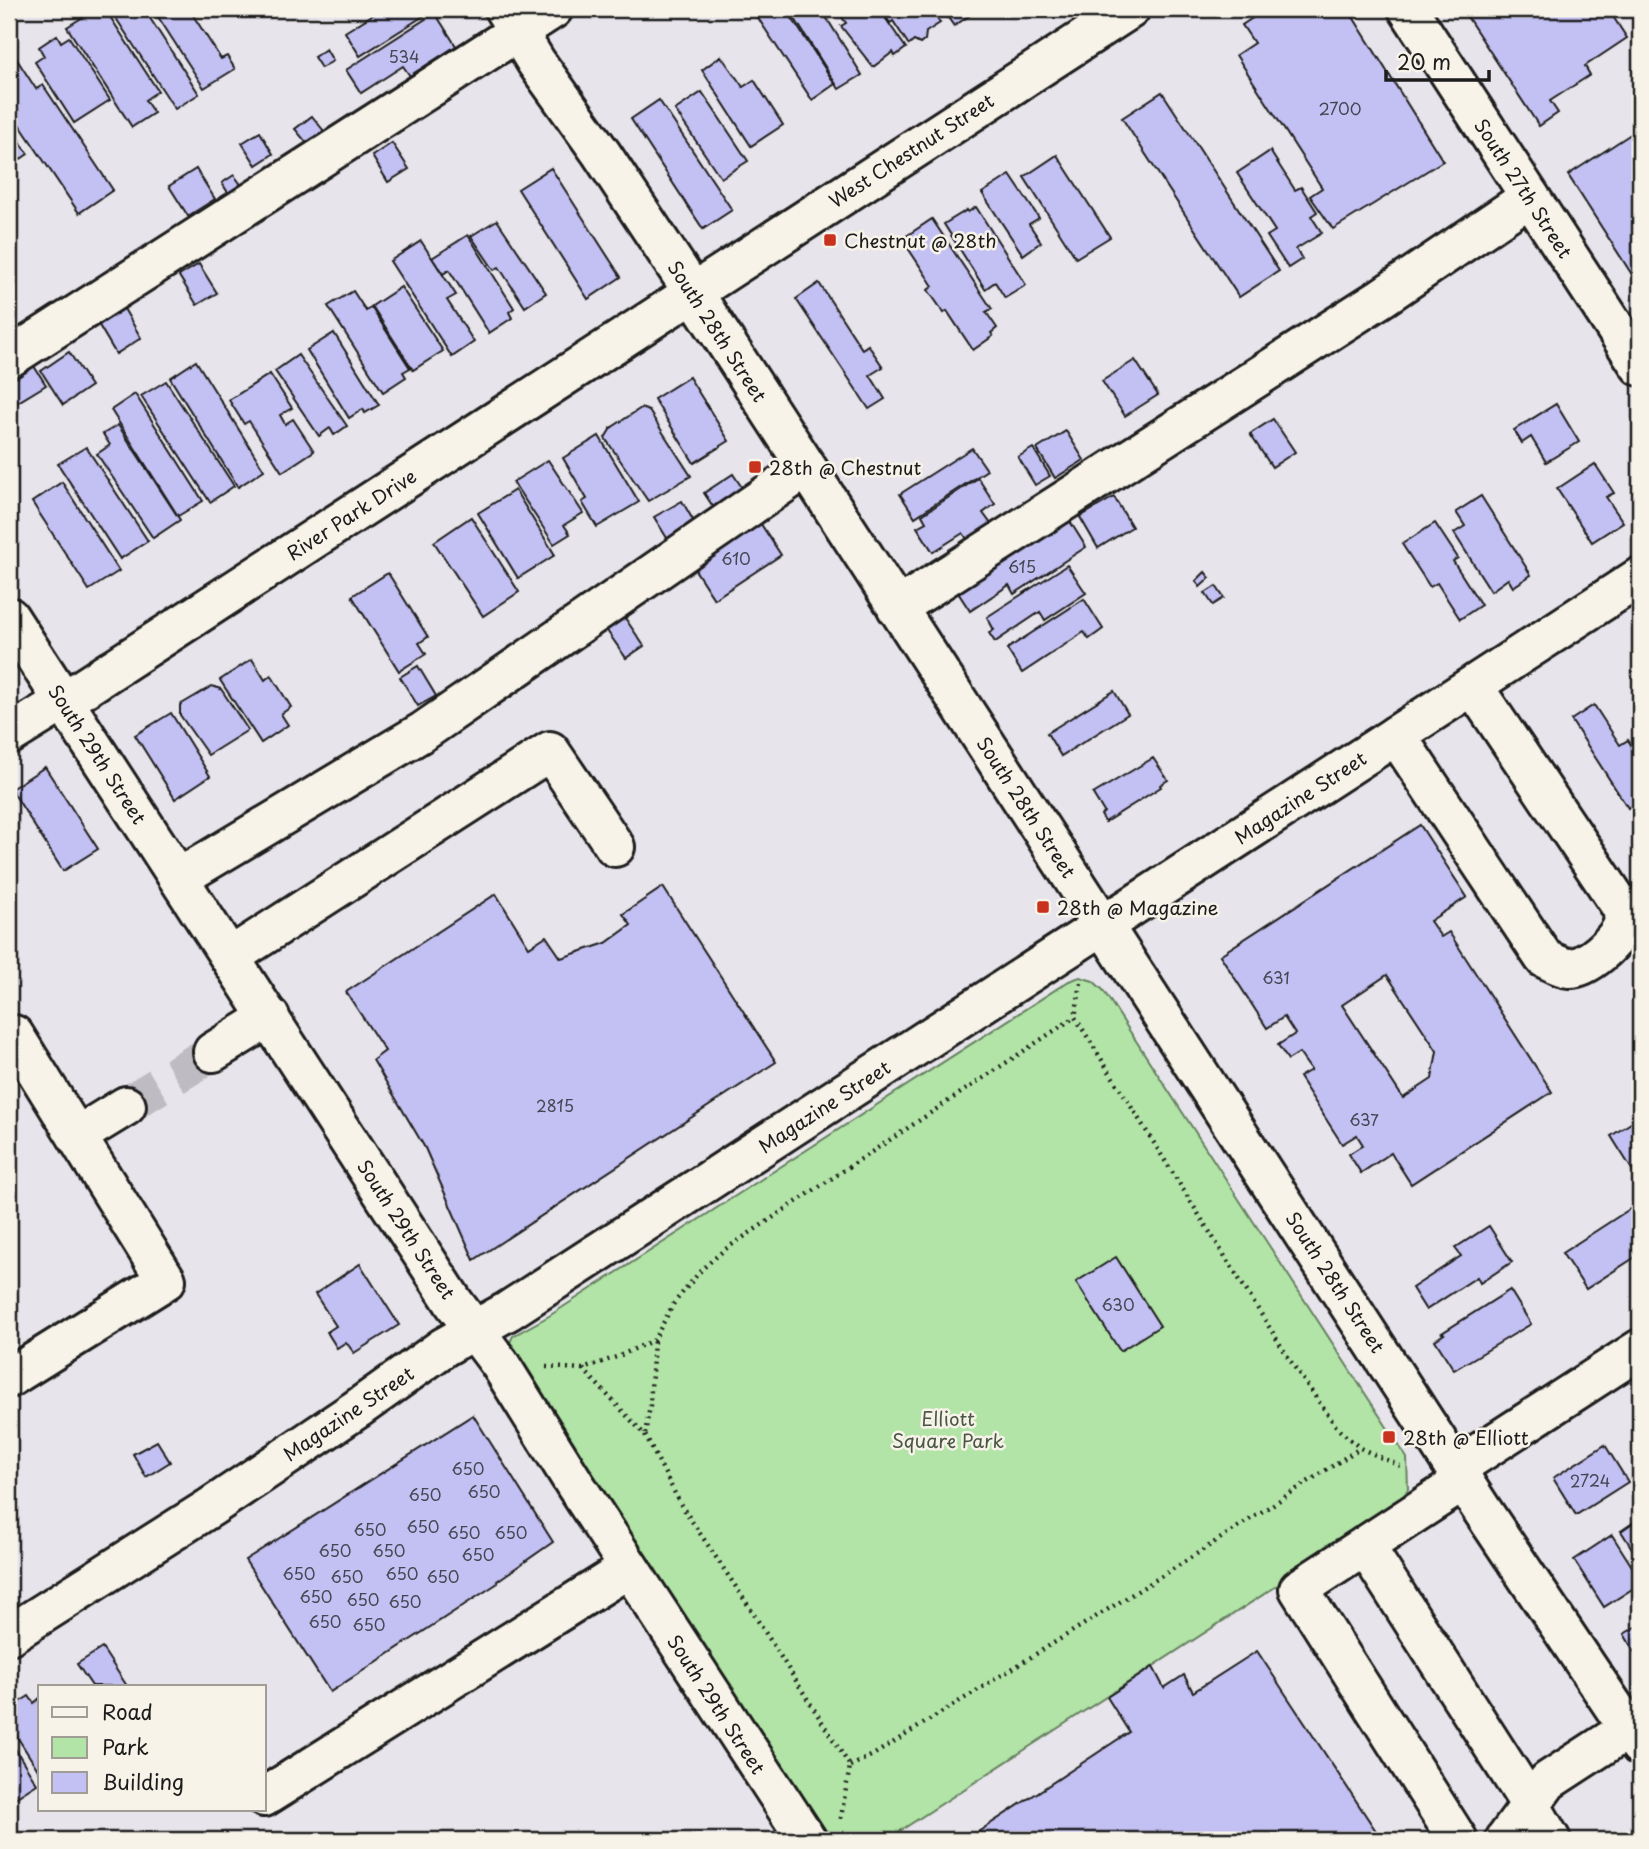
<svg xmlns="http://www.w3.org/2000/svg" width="1649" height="1849" viewBox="0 0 1649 1849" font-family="'Playpen Sans',sans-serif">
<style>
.green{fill:#b1e4a6;stroke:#668061;stroke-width:2}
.building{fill:#c3c1f3;stroke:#1c1c1c;stroke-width:2;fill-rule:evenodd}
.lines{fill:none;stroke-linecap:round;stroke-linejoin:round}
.minor-tunnel{stroke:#bebcc2;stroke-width:38;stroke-dasharray:38 19;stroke-linecap:butt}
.minor-casing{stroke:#1c1c1c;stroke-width:44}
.major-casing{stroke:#1c1c1c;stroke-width:44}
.path{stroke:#1c1c1c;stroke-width:4.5;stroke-dasharray:2 5;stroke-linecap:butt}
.minor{stroke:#f7f3e8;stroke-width:38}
.major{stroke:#f7f3e8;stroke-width:38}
.poi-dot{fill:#c8321e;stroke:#f7f3e8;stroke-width:2.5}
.labels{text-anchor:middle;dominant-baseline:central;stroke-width:5;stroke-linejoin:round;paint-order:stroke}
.number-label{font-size:16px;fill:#464552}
.street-label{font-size:19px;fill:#1c1c1c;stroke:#f7f3e8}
.poi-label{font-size:19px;fill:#1c1c1c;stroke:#f7f3e8;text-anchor:start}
.park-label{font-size:19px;fill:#495845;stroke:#f7f3e8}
</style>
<rect width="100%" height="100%" fill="#e7e4eb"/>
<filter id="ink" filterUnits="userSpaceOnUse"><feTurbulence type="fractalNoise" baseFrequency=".0143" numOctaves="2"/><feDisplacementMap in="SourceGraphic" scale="14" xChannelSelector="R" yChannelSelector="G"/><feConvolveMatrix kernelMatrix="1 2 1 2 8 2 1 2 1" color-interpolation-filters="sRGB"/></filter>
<g filter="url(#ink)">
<polygon class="green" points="1080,977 1093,981 1103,990 1407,1458 1408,1489 1395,1509 886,1840 827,1840 511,1361 507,1348 513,1336 549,1316 1069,981"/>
<g class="building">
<polygon points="96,9 105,9 158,91 145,100 154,113 132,127 67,27"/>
<polygon points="110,9 144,9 199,94 175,109"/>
<polygon points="153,9 189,9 221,59 227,56 235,69 204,88"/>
<polygon points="382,9 433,10 360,56 345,32"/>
<polygon points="752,9 786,9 835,84 812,100"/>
<polygon points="794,9 821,9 862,75 839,89 790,11"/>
<polygon points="836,9 879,9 906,48 895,56 893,52 873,67 841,26 846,23"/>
<polygon points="881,9 930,9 940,23 926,32 925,40 920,44 914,41 909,45 893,21 890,23"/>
<polygon points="942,9 979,9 954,26"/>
<polygon points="1266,9 1348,9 1443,161 1333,229 1310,196 1322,188 1236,55 1254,43 1242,25"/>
<polygon points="1462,9 1608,9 1627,38 1585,66 1590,75 1550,101 1558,113 1539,126"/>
<polygon points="435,13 456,46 410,76 403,66 361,93 346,70"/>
<polygon points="57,35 61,42 69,37 110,100 74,123 35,62 44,56 39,47"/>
<polygon points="326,49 333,61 321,68 314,57"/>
<polygon points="721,56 743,87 754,80 783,125 751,146 702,70"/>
<polygon points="16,58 36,89 43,85 113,190 79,213 9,109 9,62"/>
<polygon points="702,92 748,161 721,178 675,110"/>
<polygon points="1162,92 1279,271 1239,297 1122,118"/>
<polygon points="659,100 732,210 703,229 631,119"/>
<polygon points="312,116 327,135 310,147 295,129"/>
<polygon points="9,124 28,154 9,167"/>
<polygon points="1640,128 1640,287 1568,175"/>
<polygon points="260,132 273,154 256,165 242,143"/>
<polygon points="392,143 409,169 388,182 372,156"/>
<polygon points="1270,151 1295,190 1301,187 1317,212 1311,216 1322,233 1296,249 1302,259 1288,268 1267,236 1275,231 1237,173"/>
<polygon points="1057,155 1110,237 1076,258 1024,177"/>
<polygon points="551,168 621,277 588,299 518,189"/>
<polygon points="196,169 215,199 188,216 169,186"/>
<polygon points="234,175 245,190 232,199 222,183"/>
<polygon points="1010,175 1039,218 1029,224 1041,242 1023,255 982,193"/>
<polygon points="976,207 1026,285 1005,298 995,282 985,289 944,224 967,210 968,212"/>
<polygon points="932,219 992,309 986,312 997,328 991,333 993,336 973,350 947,311 944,313 928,290 933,286 902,239"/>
<polygon points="497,220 546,293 525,307 499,267 494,270 471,236"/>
<polygon points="468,235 514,308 509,312 512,318 489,333 449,270 443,274 432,258"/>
<polygon points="421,241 456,295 447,300 474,342 452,357 390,261"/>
<polygon points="199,264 217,293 197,305 179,276"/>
<polygon points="819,283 862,349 868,345 883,367 870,375 885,399 869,409 796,299"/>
<polygon points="401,287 443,351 413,370 372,306"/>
<polygon points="353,291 366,311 371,307 410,368 403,372 406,377 383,392 328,306"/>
<polygon points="123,307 141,338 116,354 97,322"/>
<polygon points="334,333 379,405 365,413 363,409 349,418 307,350"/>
<polygon points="69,352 91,386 63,405 41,371"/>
<polygon points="298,355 347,426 334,435 330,428 319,436 275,371"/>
<polygon points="1135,360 1158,395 1125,416 1102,381"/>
<polygon points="196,361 264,470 238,487 170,378"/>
<polygon points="32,363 46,385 13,405 9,398 9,379"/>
<polygon points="270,374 292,408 280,415 285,424 293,419 314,451 282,472 249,421 244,424 229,400"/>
<polygon points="689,377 729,441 694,463 654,399"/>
<polygon points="166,381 234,486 210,502 141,396"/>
<polygon points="135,394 203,501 178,516 111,410"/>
<polygon points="1556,404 1579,442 1546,462 1531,437 1522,443 1514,430"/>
<polygon points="641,408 649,411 691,476 648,501 605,438 611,428"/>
<polygon points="1273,419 1295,452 1272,467 1250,434"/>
<polygon points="118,425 180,520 153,538 97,454 110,445 103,434"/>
<polygon points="1066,431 1084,460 1055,478 1037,449"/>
<polygon points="599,436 639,502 597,527 582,502 587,499 563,458"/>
<polygon points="86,447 148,541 120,559 58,464"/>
<polygon points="972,448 987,470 915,517 900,494"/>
<polygon points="1033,448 1050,476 1035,485 1018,457"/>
<polygon points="548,460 583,513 564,525 570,534 554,544 513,482"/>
<polygon points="1595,464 1614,493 1606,497 1623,522 1592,542 1557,489"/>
<polygon points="733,474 747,495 718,514 704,493"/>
<polygon points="978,478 995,504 983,513 991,524 967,539 963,533 933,552 917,527 926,522 922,515"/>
<polygon points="62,482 119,571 89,590 32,502"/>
<polygon points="515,490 555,555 518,578 478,513"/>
<polygon points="1481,496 1531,575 1513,587 1508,579 1491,591 1454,533 1465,526 1456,512"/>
<polygon points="1114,497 1132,527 1098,548 1080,517"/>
<polygon points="682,501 697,527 670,543 654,517"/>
<polygon points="1066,515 1086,547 1014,594 1009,585 970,611 955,588"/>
<polygon points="471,517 519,592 483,616 434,542"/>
<polygon points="757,518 781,555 714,599 690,562"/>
<polygon points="1435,523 1458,558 1453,561 1481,605 1460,619 1437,583 1430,587 1402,544"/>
<polygon points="1067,565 1086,593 1045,620 1040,612 995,642 989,633 994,630 987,617"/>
<polygon points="1205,572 1210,578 1200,587 1196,581"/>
<polygon points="388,573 428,637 419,643 426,654 399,671 352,596"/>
<polygon points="1216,586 1224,598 1213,605 1205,593"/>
<polygon points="1084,599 1103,629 1089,639 1084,632 1022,673 1007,649"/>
<polygon points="621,612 644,646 626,658 603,625"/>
<polygon points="252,659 265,680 271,675 291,707 281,714 288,725 261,743 220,680"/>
<polygon points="418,666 436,696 418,706 400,677"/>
<polygon points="212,686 221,689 248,730 208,755 180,715 180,705"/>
<polygon points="1114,691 1128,714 1061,756 1047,733"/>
<polygon points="1594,705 1620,745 1628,740 1640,759 1640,800 1628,808 1571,720"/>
<polygon points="171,713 210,776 175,799 135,735"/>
<polygon points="1153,758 1168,780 1160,785 1161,787 1105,822 1101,815 1104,812 1093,794"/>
<polygon points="45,767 98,849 63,871 11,789"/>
<path d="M 1420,825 L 1467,897 L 1430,921 L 1441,937 L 1449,932 L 1552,1092 L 1411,1184 L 1391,1153 L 1361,1173 L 1349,1154 L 1363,1145 L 1358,1137 L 1357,1135 L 1342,1144 L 1299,1077 L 1311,1070 L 1299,1053 L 1288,1060 L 1278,1045 L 1295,1034 L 1284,1017 L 1267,1028 L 1220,955 ZM 1387,975 L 1437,1051 L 1432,1079 L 1403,1098 L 1342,1005 Z"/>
<polygon points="663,887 776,1062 474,1260 425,1148 373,1060 385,1051 346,992 496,894 529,947 546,936 561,958 606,943 631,925 623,914"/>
<polygon points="1640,1117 1640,1178 1638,1179 1611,1136"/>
<polygon points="1639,1203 1640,1254 1586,1289 1562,1253"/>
<polygon points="1489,1226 1512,1262 1480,1283 1477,1277 1426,1310 1412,1288 1461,1256 1455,1248"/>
<polygon points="1116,1257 1160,1326 1120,1351 1076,1282"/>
<polygon points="360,1264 399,1325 354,1353 346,1342 337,1348 327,1332 336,1326 315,1294"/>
<polygon points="1510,1290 1531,1324 1454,1370 1435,1340 1444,1334 1442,1333"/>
<polygon points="473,1415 553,1542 497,1581 498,1583 330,1692 245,1560"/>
<polygon points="157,1441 170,1462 146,1477 133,1454"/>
<polygon points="1605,1445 1628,1482 1576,1515 1553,1478"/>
<polygon points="1640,1518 1640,1561 1621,1531"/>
<polygon points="1612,1535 1640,1579 1640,1584 1604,1607 1574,1560"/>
<polygon points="1640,1624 1640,1661 1624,1634"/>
<polygon points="102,1648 127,1686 92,1686 77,1664"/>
<polygon points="1257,1651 1382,1840 979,1840 975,1834 1129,1732 1107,1697 1153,1667 1164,1688 1184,1675 1193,1692"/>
<polygon points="29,1696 34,1703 40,1698 40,1773 9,1724 9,1718 14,1715 10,1708"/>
<polygon points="9,1739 37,1784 9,1802"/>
</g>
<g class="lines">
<polyline class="minor-tunnel" points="126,1106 213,1052"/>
<defs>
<g id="minor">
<polyline points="504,9 536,62 601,153 693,292 1482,1510 1640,1746"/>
<polyline points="1408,9 1640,366"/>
<polyline points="9,358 553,9"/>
<polyline points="897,608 1381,298 1530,197"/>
<polyline points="9,617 454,1303 500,1364 576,1486 807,1840"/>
<path d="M 1396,735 L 1544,958 C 1552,962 1560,967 1569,968 C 1587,969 1618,941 1623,924 C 1624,919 1623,913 1622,908 L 1473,686"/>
<polyline points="179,878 424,731 806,468"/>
<polyline points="230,957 550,751 615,847"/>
<polyline points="9,1038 14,1035 166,1280 9,1378"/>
<polyline points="213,1052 270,1017"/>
<polyline points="77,1136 126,1106"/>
<polyline points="1456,1468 1640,1349"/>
<polyline points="1365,1546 1530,1804 1551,1840"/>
<polyline points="9,1635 211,1507 357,1409 444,1347 508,1311 1640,577"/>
<polyline points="264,1797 629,1568"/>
<polyline points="1458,1840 1299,1589 1464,1481"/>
<polyline points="1505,1840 1548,1781 1628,1729"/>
</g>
<polyline id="major" points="9,735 64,701 1130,9"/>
</defs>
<use href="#minor" class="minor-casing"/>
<use href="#major" class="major-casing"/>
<g class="path">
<polyline points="1081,983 1075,1017 1293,1365 1338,1429 1360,1448 1400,1466"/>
<polyline points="546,1367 583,1369 619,1356 654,1340 674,1303 702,1269 724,1250 1075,1017"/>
<polyline points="583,1369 645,1435 681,1505 746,1602 850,1766 840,1823"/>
<polyline points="645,1434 650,1406 654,1340"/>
<polyline points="850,1766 873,1755 1181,1564 1360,1448"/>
</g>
<use href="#minor" class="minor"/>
<use href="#major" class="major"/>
</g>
</g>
<g class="poi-dot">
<rect x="823" y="233" width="14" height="14" rx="3.5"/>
<rect x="748" y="460" width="14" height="14" rx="3.5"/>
<rect x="1036" y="900" width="14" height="14" rx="3.5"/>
<rect x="1382" y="1430" width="14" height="14" rx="3.5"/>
</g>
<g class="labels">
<g class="number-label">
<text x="404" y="56">534</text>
<text x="1340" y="108">2700</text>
<text x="736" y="558">610</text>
<text x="1022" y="566">615</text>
<text x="1276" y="977">631</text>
<text x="555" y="1105">2815</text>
<text x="1364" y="1119">637</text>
<text x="1118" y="1304">630</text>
<text x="468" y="1468">650</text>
<text x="1590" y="1480">2724</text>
<text x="484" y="1491">650</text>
<text x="425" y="1494">650</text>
<text x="423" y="1526">650</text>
<text x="370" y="1529">650</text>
<text x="464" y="1532">650</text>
<text x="511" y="1532">650</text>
<text x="335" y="1550">650</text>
<text x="389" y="1550">650</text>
<text x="478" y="1554">650</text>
<text x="299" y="1573">650</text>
<text x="402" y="1573">650</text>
<text x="347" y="1576">650</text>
<text x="443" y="1576">650</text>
<text x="316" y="1596">650</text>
<text x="363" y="1599">650</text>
<text x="405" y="1601">650</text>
<text x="325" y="1621">650</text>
<text x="369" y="1624">650</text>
</g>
<g class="street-label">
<text transform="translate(911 150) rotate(-33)">West Chestnut Street</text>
<text transform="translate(1524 188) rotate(57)">South 27th Street</text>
<text transform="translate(718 331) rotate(57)">South 28th Street</text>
<text transform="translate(351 514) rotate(-33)">River Park Drive</text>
<text transform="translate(98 754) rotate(57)">South 29th Street</text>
<text transform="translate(1300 797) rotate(-33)">Magazine Street</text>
<text transform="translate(1027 807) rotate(57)">South 28th Street</text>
<text transform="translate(824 1106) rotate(-33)">Magazine Street</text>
<text transform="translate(407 1229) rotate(57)">South 29th Street</text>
<text transform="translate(1336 1282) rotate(57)">South 28th Street</text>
<text transform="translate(348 1413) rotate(-34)">Magazine Street</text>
<text transform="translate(717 1704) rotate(57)">South 29th Street</text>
</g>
<g class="poi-label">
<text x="844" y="240">Chestnut @ 28th</text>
<text x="769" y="467">28th @ Chestnut</text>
<text x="1057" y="907">28th @ Magazine</text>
<text x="1403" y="1437">28th @ Elliott</text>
</g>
<g class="park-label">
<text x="948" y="1418">Elliott<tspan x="948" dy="22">Square Park</tspan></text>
</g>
</g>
<rect width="1649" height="1849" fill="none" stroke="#f7f3e8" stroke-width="35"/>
<rect x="18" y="18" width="1614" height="1814" fill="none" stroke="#1c1c1c" stroke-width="2.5" filter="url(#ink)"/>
<rect x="38" y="1685" width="228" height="126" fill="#f7f3e8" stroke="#9f9d96" stroke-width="2"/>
<rect x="52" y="1707" width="35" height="10" fill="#f7f3e8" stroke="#9f9d96" stroke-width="2"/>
<text x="102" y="1720" font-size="21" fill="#1c1c1c">Road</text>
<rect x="52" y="1737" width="35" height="21" fill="#b1e4a6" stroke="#9f9d96" stroke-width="2"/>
<text x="102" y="1755" font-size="21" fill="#1c1c1c">Park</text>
<rect x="52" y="1772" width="35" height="21" fill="#c3c1f3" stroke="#9f9d96" stroke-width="2"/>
<text x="102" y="1790" font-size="21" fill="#1c1c1c">Building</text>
<path d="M1386 70v10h103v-10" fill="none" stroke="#1c1c1c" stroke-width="3.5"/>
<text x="1397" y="70" font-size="21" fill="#1c1c1c" stroke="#f7f3e8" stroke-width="5" paint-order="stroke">20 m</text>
</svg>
